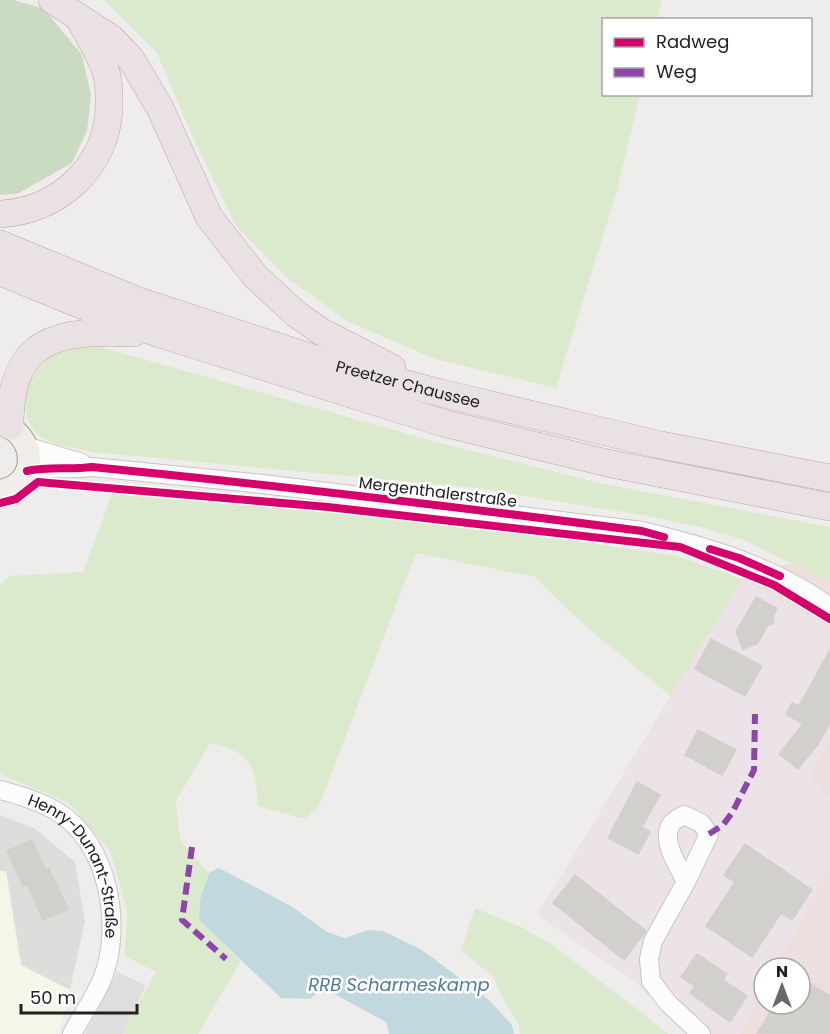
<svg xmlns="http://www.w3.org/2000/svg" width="830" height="1034" viewBox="0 0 830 1034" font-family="Poppins,sans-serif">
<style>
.residential{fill:#dedddc}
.commercial{fill:#ecdfde}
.industrial{fill:#ece3e8}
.education{fill:#f6f6e8}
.grass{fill:#dbe9cc}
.forest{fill:#cbdbc2}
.parking{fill:#dfdede}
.water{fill:#c1d8df}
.building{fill:#d2d0cd;stroke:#d2cfcc;stroke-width:1.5}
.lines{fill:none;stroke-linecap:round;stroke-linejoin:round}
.minor-casing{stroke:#c6c5c4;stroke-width:20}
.major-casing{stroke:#a49b89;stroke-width:24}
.highway-casing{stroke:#c2a3ac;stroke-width:28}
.minor{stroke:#fdfcfc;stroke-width:18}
.major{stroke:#f1ede8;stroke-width:22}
.highway{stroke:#eae1e2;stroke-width:27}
.quiet{stroke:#8e44ad;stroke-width:6;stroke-dasharray:12 6;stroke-linecap:butt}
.cycleway-casing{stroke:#fff;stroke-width:11}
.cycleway{stroke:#d6006c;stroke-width:8}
.labels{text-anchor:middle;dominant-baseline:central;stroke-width:5;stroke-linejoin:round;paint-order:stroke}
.street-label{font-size:16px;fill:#212121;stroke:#fff}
.water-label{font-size:18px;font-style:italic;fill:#5178a2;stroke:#fff}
</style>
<rect width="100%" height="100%" fill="#efedeb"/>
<polygon class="residential" points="0,815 34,828 75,862 85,921 70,990 21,965 6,872 0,871"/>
<g class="commercial">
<polygon points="830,550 830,628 742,579 828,550"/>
<polygon points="830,739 830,799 810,778"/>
<polygon points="830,868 830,1034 739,1034 764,989 764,1004 800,1004 800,968 775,968"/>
</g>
<polygon class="industrial" points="742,579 830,628 830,739 810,778 830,799 830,868 775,968 764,968 764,989 739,1034 691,1034 632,980 537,915"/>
<polygon class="education" points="0,871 6,871 21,965 70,990 59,1034 0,1034"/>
<g class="grass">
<polygon points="104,0 662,0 657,19 604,20 604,94 640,95 617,190 556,388 435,359 349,322 286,277 236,226 191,133 157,53"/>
<path d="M 93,345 L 436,442 L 604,484 L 830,527 L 830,577 L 825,580 L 744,540 L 701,527 L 643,515 L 476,488 L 93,452 C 77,448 53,446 40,436 C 10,413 31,363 61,351 C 70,348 82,347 93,345 Z"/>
<path d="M 112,494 L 423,518 L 678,556 L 742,579 L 671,696 L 583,624 L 535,577 L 416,553 L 319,806 L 305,819 L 258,806 C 256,766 251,752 210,743 L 176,801 L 180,840 L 209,873 L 200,900 L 199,920 L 241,961 L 198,1034 L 122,1034 L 156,972 L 125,956 L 127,909 L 110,851 L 69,803 L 0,774 L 0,585 L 9,576 L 83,572 Z"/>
<polygon points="475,908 521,927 553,945 669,1034 520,1034 518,1023 499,991 493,976 461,951"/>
</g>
<polygon class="forest" points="0,0 14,0 44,9 82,55 91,95 87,131 72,163 17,194 0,195"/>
<polygon class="parking" points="117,972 146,986 122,1034 85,1034"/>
<polygon class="water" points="219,868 291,906 327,932 345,938 368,930 383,931 422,950 489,1000 512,1025 514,1034 389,1034 386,1022 323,988 310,999 281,998 199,920 200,900 209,873"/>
<g class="building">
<polygon points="756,597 777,608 773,617 774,623 768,625 757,644 743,649 736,632"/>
<polygon points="711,639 762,666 745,696 695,669"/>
<polygon points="830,650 830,723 818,744 798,769 779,754 803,724 786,714 792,703 799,706"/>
<polygon points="698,730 736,750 722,775 685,755"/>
<polygon points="637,782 660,795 642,827 650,832 638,854 608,838"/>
<polygon points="32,840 46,870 49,869 68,909 43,920 27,884 23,886 7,851"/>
<polygon points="745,844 812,890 792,920 781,913 752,957 706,926 735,882 724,875"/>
<polygon points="575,875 646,931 624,960 553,903"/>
<polygon points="697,954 727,974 723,980 747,996 730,1022 690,993 695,986 681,977"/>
<polygon points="804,980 830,996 830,1034 757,1034 775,1004 800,1004 800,987"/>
</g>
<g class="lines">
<defs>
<g id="minor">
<polyline points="28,447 82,463"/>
<path d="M 27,471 C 48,466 70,470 92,467 L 263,484 L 642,531 C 709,547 773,566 830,607"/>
<path id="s1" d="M 0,790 C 19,795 39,801 56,811 C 108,841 123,924 103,977 C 95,997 82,1015 72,1034"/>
<path d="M 686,882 C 679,867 659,839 672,823 C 675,820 680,817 684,815 L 701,823 L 709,834 L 686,882 L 653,941 L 649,959 L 651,981 L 668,1003 L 701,1034"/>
</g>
<path id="major" d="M 0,423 C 37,434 40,484 0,491"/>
<g id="highway">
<polyline points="52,0 111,38 131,59 160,108 209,217 255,276 296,314 322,332 392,368"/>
<path d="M 0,214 C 58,211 106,168 109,109 C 109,97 110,84 106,72 C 100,53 88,36 79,18"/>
<path id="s2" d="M 0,244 L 136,300 L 331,364 L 441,393 L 661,445 L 830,478"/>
<polyline points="0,272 91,309 160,334 443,423 607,463 830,507"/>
<path d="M 10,426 C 10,336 59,330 134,333"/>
</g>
</defs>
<use href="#minor" class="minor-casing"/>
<use href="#major" class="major-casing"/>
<use href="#highway" class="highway-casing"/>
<use href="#minor" class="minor"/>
<use href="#major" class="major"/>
<use href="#highway" class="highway"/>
<g class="quiet">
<polyline points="709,834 723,825 732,813 754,770 755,714"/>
<polyline points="192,847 182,920 226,959"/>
</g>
<defs>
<g id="cycleway">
<path d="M 27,471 C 48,466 70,470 92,467 C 275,485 458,507 642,531 L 664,537"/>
<polyline points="0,503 16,499 38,482 328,507 680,547 774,585 830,619"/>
<polyline points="710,549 739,558 780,576"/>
</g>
</defs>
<use href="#cycleway" class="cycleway-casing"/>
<use href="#cycleway" class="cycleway"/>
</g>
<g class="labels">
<g class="street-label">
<text stroke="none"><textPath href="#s2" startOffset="432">Preetzer Chaussee</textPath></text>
<text transform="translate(438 492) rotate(7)">Mergenthalerstraße</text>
<text stroke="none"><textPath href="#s1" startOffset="118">Henry-Dunant-Straße</textPath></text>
</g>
<g class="water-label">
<text x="399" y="984">RRB Scharmeskamp</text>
</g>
</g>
<rect x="602" y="18" width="210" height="78" fill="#ffffff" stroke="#a6a6a6" stroke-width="1.5"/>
<rect x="614" y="38" width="30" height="9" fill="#d6006c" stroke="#a6a6a6" stroke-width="1.5"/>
<text x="656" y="48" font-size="18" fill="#212121">Radweg</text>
<rect x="614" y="68" width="30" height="9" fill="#8e44ad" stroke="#a6a6a6" stroke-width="1.5"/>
<text x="656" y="78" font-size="18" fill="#212121">Weg</text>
<g transform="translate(782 986)"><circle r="28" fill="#ffffff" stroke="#a6a6a6" stroke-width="1.5"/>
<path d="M0-4.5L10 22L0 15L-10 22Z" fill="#696868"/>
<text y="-9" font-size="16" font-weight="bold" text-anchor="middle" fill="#212121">N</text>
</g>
<path d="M21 1004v9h116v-9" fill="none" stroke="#212121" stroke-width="3"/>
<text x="30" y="1004" font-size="18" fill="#212121" stroke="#ffffff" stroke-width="4.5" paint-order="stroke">50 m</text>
</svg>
